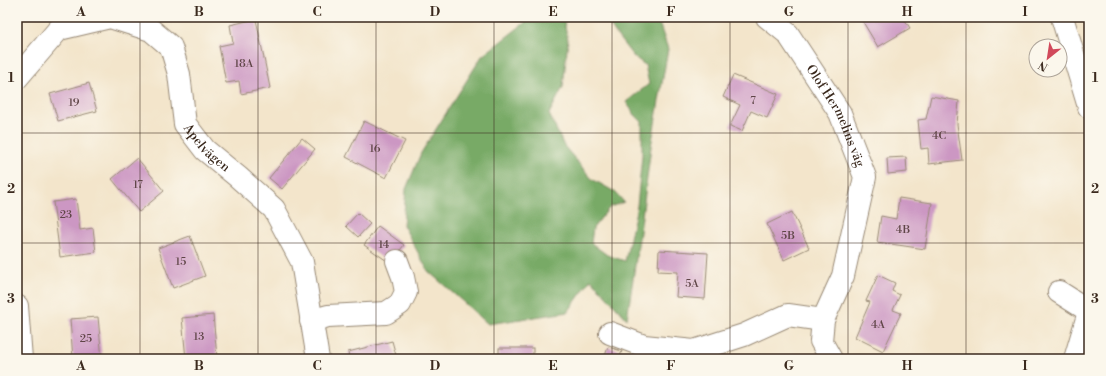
<svg xmlns="http://www.w3.org/2000/svg" width="1106" height="376" viewBox="0 0 1106 376" font-family="'Libre Bodoni',serif">
<style>
.forest{fill:#78aa66;stroke:#5a6a42}
.building{fill:#cc97c3}
.lines{fill:none;stroke-linecap:round;stroke-linejoin:round}
.minor-casing{stroke:#978874;stroke-width:24}
.minor{stroke:#fff;stroke-width:22}
.grid{fill:none;stroke:#3b2a1e;stroke-width:1;stroke-opacity:0.55}
.labels{text-anchor:middle;dominant-baseline:central;stroke-width:3;stroke-linejoin:round;paint-order:stroke}
.number-label{font-size:11px;fill:#5f4547}
.street-label{font-size:13px;fill:#3b2a1e;stroke:#fbf7ec}
.neatline{fill:none;stroke:#3b2a1e;stroke-width:1.5}
.grid-label{font-size:13px;text-anchor:middle;font-weight:bold;fill:#3b2a1e}
</style>
<rect width="100%" height="100%" fill="#fbf7ec"/>
<filter id="ink" filterUnits="userSpaceOnUse"><feTurbulence type="fractalNoise" baseFrequency=".025" numOctaves="2"/><feDisplacementMap in="SourceGraphic" scale="8" xChannelSelector="R" yChannelSelector="G"/><feConvolveMatrix kernelMatrix="1 2 1 2 8 2 1 2 1" color-interpolation-filters="sRGB"/></filter>
<filter id="wash" filterUnits="userSpaceOnUse"><feTurbulence type="fractalNoise" baseFrequency=".012" numOctaves="4" result="noise"/><feDisplacementMap in="SourceGraphic" scale="16" xChannelSelector="R" yChannelSelector="G"/><feGaussianBlur stdDeviation="0.9" result="paint"/><feColorMatrix in="noise" values="0 0 0 0 0 0 0 0 0 0 0 0 0 0 0 0 0 1.4 0 .05"/><feComposite in="paint" operator="in"/></filter>
<g filter="url(#wash)">
<rect width="100%" height="100%" fill="#f3e5cb"/>
<polygon class="forest" points="527,17 563,17 568,40 563,87 549,114 564,146 592,179 615,192 624,202 610,207 593,228 591,243 607,255 625,261 637,206 642,155 642,122 635,115 626,102 649,84 645,65 633,56 615,33 605,17 657,17 668,49 651,147 640,232 627,319 591,279 568,312 488,324 428,271 403,225 406,189 421,153 482,56 527,21"/>
<g id="blocks">
<g class="building">
<polygon points="860,17 903,17 910,28 878,47"/>
<polygon points="256,19 270,88 241,94 239,81 226,83 219,46 233,43 230,25"/>
<polygon points="733,75 778,94 767,118 751,111 742,131 730,126 740,105 723,97"/>
<polygon points="89,83 97,111 58,121 50,94"/>
<polygon points="931,96 959,101 957,124 962,160 929,164 928,148 921,149 918,120 926,119"/>
<polygon points="364,121 405,141 386,178 346,157"/>
<polygon points="302,138 315,149 282,189 269,178"/>
<polygon points="906,157 907,172 888,174 887,158"/>
<polygon points="137,158 164,191 139,212 112,179"/>
<polygon points="899,198 932,203 925,249 877,242 881,216 896,219"/>
<polygon points="76,199 80,230 93,228 96,252 60,257 53,202"/>
<polygon points="792,212 809,248 784,260 767,224"/>
<polygon points="358,213 370,224 358,237 346,226"/>
<polygon points="378,226 404,245 390,263 364,245"/>
<polygon points="190,236 205,276 173,288 158,248"/>
<polygon points="659,250 708,253 705,299 676,297 678,272 658,271"/>
<polygon points="878,275 895,283 892,291 900,295 893,310 901,313 883,351 855,337 870,302 866,301"/>
<polygon points="213,315 217,357 186,359 182,318"/>
<polygon points="98,317 102,359 73,359 70,319"/>
<polygon points="392,341 397,359 349,359 348,352"/>
<polygon points="608,347 622,351 619,359 604,359"/>
<rect x="499" y="348" width="34" height="11"/>
</g>
</g>
</g>
<g filter="url(#ink)">
<use href="#blocks" fill-opacity="0" stroke="#978874" stroke-width="1"/>
<g class="lines">
<defs>
<g id="minor">
<path id="s1" d="M 767,17 L 788,34 L 840,113 L 865,177 L 843,276 L 823,320 L 821,341 L 831,359"/>
<polyline points="1062,17 1089,107"/>
<path id="s2" d="M 17,78 L 59,29 L 110,17 L 151,30 L 171,47 L 179,74 L 185,124 L 205,150 L 238,177 L 274,209 L 302,262 L 318,359"/>
<polyline points="1059,292 1089,311"/>
<polyline points="17,306 21,359"/>
<polyline points="311,321 328,316 386,313 400,304 406,292 403,277 397,261"/>
<polyline points="610,333 644,346 694,351 744,335 788,315 823,320"/>
<polyline points="1075,359 1089,312"/>
</g>
</defs>
<use href="#minor" class="minor-casing"/>
<use href="#minor" class="minor"/>
</g>
</g>
<path class="grid" d="M 140,17 L 140,359M 258,17 L 258,359M 376,17 L 376,359M 494,17 L 494,359M 612,17 L 612,359M 730,17 L 730,359M 848,17 L 848,359M 966,17 L 966,359M 17,133 L 1089,133M 17,243 L 1089,243"/>
<g class="labels">
<g class="number-label">
<text x="244" y="64">18A</text>
<text x="753" y="101">7</text>
<text x="74" y="103">19</text>
<text x="939" y="136">4C</text>
<text x="375" y="149">16</text>
<text x="138" y="185">17</text>
<text x="66" y="215">23</text>
<text x="903" y="230">4B</text>
<text x="788" y="236">5B</text>
<text x="384" y="245">14</text>
<text x="181" y="262">15</text>
<text x="692" y="284">5A</text>
<text x="878" y="325">4A</text>
<text x="199" y="337">13</text>
<text x="86" y="339">25</text>
</g>
<g class="street-label">
<text stroke="none"><textPath href="#s1" startOffset="122">Olof Hermelins väg</textPath></text>
<text stroke="none"><textPath href="#s2" startOffset="297">Apelvägen</textPath></text>
</g>
</g>
<rect width="1106" height="376" fill="none" stroke="#fbf7ec" stroke-width="44"/>
<g transform="translate(1048 58) rotate(210)"><circle r="19" fill="#fbf7ec" stroke="#aea59a"/>
<path d="M0-3L7 15L0 10L-7 15Z" fill="#d1495b"/>
<text y="-6" font-size="11" font-weight="bold" text-anchor="middle" fill="#3b2a1e">N</text>
</g>
<rect x="22" y="22" width="1062" height="332" class="neatline"/>
<g class="grid-label">
<text x="81" y="16">A</text>
<text x="199" y="16">B</text>
<text x="317" y="16">C</text>
<text x="435" y="16">D</text>
<text x="553" y="16">E</text>
<text x="671" y="16">F</text>
<text x="789" y="16">G</text>
<text x="907" y="16">H</text>
<text x="1025" y="16">I</text>
<text x="11" y="82">1</text>
<text x="1095" y="82">1</text>
<text x="11" y="193">2</text>
<text x="1095" y="193">2</text>
<text x="11" y="303">3</text>
<text x="1095" y="303">3</text>
<text x="81" y="370">A</text>
<text x="199" y="370">B</text>
<text x="317" y="370">C</text>
<text x="435" y="370">D</text>
<text x="553" y="370">E</text>
<text x="671" y="370">F</text>
<text x="789" y="370">G</text>
<text x="907" y="370">H</text>
<text x="1025" y="370">I</text>
</g>
</svg>
